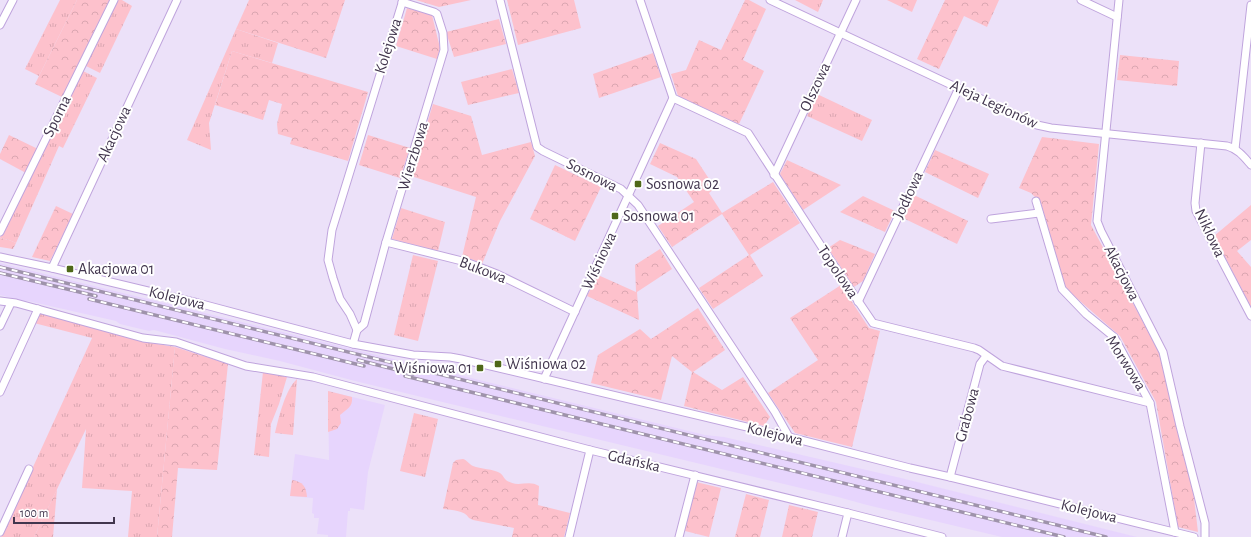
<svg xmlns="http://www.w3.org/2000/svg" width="1251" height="537" viewBox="0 0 1251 537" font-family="'Alegreya Sans',sans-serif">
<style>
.built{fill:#e7d5fd}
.grass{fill:url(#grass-tufts)}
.forest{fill:url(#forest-crowns)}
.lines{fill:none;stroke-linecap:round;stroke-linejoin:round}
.street-casing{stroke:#bfa4dd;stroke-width:9}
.street{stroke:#fff;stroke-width:7}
.rail-casing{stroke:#9f93ab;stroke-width:3.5}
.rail{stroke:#fff;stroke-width:2;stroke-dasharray:6;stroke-linecap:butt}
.poi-dot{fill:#4f6819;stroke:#fff;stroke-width:1.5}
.labels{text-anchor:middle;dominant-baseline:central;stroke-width:4;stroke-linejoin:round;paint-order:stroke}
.street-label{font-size:16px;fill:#42364e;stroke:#fff}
.poi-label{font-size:16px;fill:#42364e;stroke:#fff;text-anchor:start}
</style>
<defs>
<pattern id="grass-tufts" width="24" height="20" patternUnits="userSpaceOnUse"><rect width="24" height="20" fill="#fdc1cc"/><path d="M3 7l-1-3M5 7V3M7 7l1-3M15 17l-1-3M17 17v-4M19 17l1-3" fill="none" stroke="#daa6b1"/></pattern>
<pattern id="forest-crowns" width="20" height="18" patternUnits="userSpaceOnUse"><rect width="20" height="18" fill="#fdc1cc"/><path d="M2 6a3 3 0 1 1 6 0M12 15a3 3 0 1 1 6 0" fill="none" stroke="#daa6b1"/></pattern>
</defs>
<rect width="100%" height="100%" fill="#ece1f9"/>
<g class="built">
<polygon points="0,263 705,435 724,437 901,478 1137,537 1002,537 867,505 838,497 355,381 280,361 225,349 154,330 149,331 120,324 116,321 28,301 23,301 0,295"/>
<polygon points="328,391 385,405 368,472 364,510 350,508 350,511 348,511 346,537 328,537 328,535 317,534 319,518 314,518 314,514 312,513 313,498 290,496 295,454 329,460"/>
</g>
<g class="grass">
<polygon points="60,0 77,0 39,76 25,69"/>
<polygon points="116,0 122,0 132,6 100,73 84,65"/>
<polygon points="795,0 823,0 818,12"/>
<polygon points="236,29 278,43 272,63 232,51 209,123 211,150 187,140"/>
<polygon points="81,70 97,78 63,148 59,146 16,243 9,240 0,238 65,101"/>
<polygon points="817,94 872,120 862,141 807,116"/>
<polygon points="413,255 438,261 418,341 394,335"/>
<path d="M 39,312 C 84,324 128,340 175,347 L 157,537 L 128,537 L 132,491 L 82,488 L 86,429 L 34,537 L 1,537 L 92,338 L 34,323 Z"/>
<polygon points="263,372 287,377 279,404 271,424 269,457 254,455"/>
<path d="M 297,379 L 293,435 L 275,433 C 279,417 285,390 297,379 Z"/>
<polygon points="414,413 438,419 425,477 400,471"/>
</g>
<g class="forest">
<polygon points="77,0 113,0 64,98 35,84"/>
<polygon points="249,0 345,0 326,58 236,29"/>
<polygon points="416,0 471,0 439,7"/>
<polygon points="507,0 574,0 581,28 518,45"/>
<polygon points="745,0 749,0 766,9 743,60 764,71 739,124 678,96 671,74 686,70 699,40 721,50"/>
<polygon points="887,0 917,0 912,12"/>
<polygon points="945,0 999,0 987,27 964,16 939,69 917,59"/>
<polygon points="407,8 432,15 440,48 437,59 396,46"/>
<polygon points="499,19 506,44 454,57 446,32"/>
<polygon points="232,51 368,92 348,161 290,144 292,138 278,134 277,124 282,104 269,100 263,120 215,105"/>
<polygon points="653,53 661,77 599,98 593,74"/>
<polygon points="1120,55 1179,61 1177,86 1117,80"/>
<polygon points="512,69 519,93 468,105 461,82"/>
<polygon points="433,104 471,116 482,155 531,142 535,156 500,221 482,264 474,260 462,257 476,197 411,176"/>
<polygon points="9,135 38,149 26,173 0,159 0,154"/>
<polygon points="368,135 410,148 400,178 359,165"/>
<polygon points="1042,137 1099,144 1091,225 1160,354 1192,481 1198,532 1178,527 1156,402 1120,336 1065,288 1041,203 1031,193 1019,188"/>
<polygon points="660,143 696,159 715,188 709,193 722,213 773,182 800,223 750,255 763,276 713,309 699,288 749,255 722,214 672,247 658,226 694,202 677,177 650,164"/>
<polygon points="935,150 989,174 978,198 925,172"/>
<polygon points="787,160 841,185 803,210 780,174"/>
<polygon points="555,165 601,187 575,241 530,219"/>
<polygon points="914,195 968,221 957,244 903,218"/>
<polygon points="863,196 895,211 885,232 840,212"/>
<polygon points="1251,205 1251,240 1237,251 1251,267 1251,307 1214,236"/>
<polygon points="56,206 73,214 50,261 32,257"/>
<polygon points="401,208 445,222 438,251 392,239"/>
<polygon points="0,238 9,240 16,243 13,249 0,247"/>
<polygon points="840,240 875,254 863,281 854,287 828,248"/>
<polygon points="660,249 672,269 637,292 639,320 587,296 598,275 636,292 635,265"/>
<polygon points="841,285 869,328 880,331 852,447 795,433 768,393 818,360 790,318"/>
<polygon points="698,308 725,350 693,372 722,390 743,377 770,417 764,426 684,406 692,372 672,356 661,400 591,383 598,355 640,329 651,339"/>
<polygon points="175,347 228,364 217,470 178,468 172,537 157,537"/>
<path d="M 328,391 L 352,397 C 353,407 347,409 340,415 L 341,423 L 337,429 L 328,432 Z"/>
<path d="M 463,459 C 467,460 469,464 473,466 C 480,469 494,469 500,473 C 505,477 503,480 512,483 C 521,486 530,480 539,486 L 538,505 L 570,513 L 564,537 L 512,537 L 514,528 L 473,520 L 469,518 C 464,510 452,510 443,509 L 453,463 L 456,460 Z"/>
<path d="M 292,480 C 303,482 306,486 307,497 L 290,496 Z"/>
<polygon points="696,482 721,488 709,537 685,531"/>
<polygon points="57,489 53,537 34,537"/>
<polygon points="746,494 769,500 760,537 735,537"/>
<polygon points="789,505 818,512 812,537 782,537"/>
</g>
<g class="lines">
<defs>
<g id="street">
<polyline points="500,0 537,147 543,151 621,189 638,205 775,412 789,437"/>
<polyline points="640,0 673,98 748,133 827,255 873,323 974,348 979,350 1002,366 1150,403"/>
<path d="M 770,0 L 1037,125 L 1051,128 L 1227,146 C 1238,149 1244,157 1251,165"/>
<polyline points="1081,0 1117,17"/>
<polyline points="1119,0 1097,221 1101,231 1163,352 1180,426 1205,523 1205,537"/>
<polyline points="0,25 13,0"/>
<polyline points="1201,143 1195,203 1196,211 1251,316"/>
<polyline points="1235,149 1251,5"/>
<polyline points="774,175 856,0"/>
<polyline points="1036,201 1062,289 1086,314 1114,337 1150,403 1175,532"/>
<polyline points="991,219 1039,213"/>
<polyline points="0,232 114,0"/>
<polyline points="386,242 466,262 497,274 575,312"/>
<polyline points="0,257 52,268 198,303 353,344 413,355 450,357 461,359 789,437 910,468 950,477 1194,537"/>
<polyline points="52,268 177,0"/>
<polyline points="0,301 16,303 143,338 176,342 246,366 313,377 590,450 848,513 942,537"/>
<polyline points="858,302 959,88"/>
<polyline points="0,326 11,303"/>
<polyline points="357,330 364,324 386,242 444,50 443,33 437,14 434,12 402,2"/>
<polyline points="353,344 357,330 350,314 340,299 333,278 328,260 332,230 403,0"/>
<polyline points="544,379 673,98"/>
<polyline points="0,392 38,309"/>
<polyline points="950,477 980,364 986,356"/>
<polyline points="0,532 29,469"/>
<polyline points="569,537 590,450"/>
<polyline points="679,537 695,475"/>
<polyline points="842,537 848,513"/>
</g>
</defs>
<use href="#street" class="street-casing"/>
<use href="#street" class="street"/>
<defs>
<g id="rail">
<polyline points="0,267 1106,537"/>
<polyline points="0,273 96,296"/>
<polyline points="89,299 364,366"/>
<polyline points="358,360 413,374"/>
<polyline points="405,376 1064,537"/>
</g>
</defs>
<use href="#rail" class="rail-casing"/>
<use href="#rail" class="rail"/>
</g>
<g class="poi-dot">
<rect x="634" y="180" width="8" height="8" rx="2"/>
<rect x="611" y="212" width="8" height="8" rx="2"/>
<rect x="66" y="265" width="8" height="8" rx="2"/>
<rect x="494" y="360" width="8" height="8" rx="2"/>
<rect x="476" y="364" width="8" height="8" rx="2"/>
</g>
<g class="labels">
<g class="street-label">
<text transform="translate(388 46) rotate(-72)">Kolejowa</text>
<text transform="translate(815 87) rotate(-65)">Olszowa</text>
<text transform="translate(994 104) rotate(25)">Aleja Legionów</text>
<text transform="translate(57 116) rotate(-64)">Sporna</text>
<text transform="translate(114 134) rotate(-65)">Akacjowa</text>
<text transform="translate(413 156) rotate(-73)">Wierzbowa</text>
<text transform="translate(592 175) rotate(27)">Sosnowa</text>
<text transform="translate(908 195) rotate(-65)">Jodłowa</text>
<text transform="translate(1210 233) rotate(65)">Niklowa</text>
<text transform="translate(599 261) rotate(-65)">Wiśniowa</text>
<text transform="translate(483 270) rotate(21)">Bukowa</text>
<text transform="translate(838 272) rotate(56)">Topolowa</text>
<text transform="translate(1122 273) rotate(63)">Akacjowa</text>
<text transform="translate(177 298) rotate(14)">Kolejowa</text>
<text transform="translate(1126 363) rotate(58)">Morwowa</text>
<text transform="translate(967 415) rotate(-75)">Grabowa</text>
<text transform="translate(775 434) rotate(14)">Kolejowa</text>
<text transform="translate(634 461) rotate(13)">Gdańska</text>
<text transform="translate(1089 511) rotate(14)">Kolejowa</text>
</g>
<g class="poi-label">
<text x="646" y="184">Sosnowa 02</text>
<text x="623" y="216">Sosnowa 01</text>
<text x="78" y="269">Akacjowa 01</text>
<text x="506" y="364">Wiśniowa 02</text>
<text x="472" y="368" text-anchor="end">Wiśniowa 01</text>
</g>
</g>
<path d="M14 517v6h100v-6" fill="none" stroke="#42364e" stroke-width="2"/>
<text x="20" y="517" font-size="12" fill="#42364e" stroke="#ffffff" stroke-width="3" paint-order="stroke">100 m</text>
</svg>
